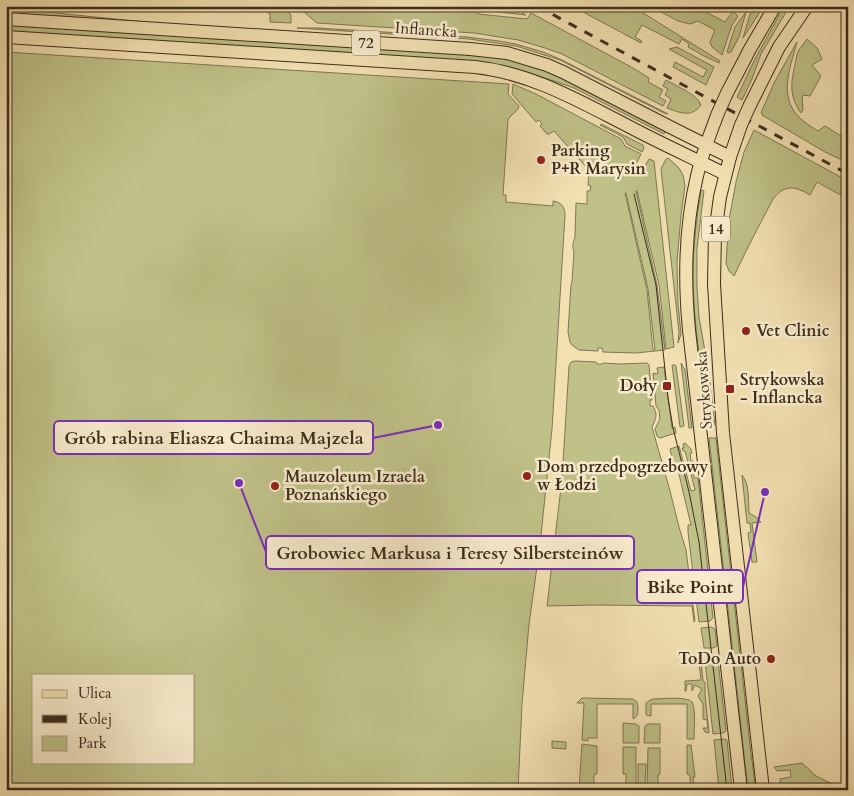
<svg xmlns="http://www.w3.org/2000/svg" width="854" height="796" viewBox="0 0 854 796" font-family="Cardo,serif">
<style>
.green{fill:#bfc188;stroke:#7e7752;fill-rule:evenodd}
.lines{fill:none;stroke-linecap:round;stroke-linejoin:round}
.primary-casing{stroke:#3d2d1c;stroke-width:14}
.primary{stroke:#f2e0b1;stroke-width:12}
.tram{stroke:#3d2d1c;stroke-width:1}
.rail{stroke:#3d2d1c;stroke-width:3;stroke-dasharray:9 9;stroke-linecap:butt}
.primary-bridge-casing{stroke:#3d2d1c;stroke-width:14;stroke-linecap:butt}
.primary-bridge{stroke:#f2e0b1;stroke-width:12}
.poi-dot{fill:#8f2418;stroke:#f7ebcc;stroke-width:2}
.labels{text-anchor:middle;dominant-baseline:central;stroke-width:5;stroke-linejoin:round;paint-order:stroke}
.shield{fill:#f7ebcc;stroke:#756651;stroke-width:1}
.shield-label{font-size:15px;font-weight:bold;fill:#3d2d1c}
.street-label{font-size:16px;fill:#3d2d1c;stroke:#f7ebcc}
.poi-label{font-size:16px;font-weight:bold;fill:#3d2d1c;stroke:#f7ebcc;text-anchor:start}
.leader{fill:none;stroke:#7b2cbf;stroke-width:2}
.callout-dot{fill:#7b2cbf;stroke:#f7ebcc;stroke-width:2}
.callout{fill:#f7ebcc;stroke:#7b2cbf;stroke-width:2}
.callout-label{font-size:18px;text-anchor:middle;font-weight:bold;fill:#3d2d1c}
</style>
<rect width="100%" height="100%" fill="#f2e0b1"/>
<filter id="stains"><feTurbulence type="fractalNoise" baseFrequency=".004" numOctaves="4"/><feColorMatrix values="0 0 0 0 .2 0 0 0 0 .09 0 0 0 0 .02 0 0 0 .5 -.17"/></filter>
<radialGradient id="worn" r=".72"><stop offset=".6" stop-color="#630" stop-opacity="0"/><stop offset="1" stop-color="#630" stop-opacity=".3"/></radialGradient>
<g class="green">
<polygon points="264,6 283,6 291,15 291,23 270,22 270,14 268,13 262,8"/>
<polygon points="297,6 475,6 475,9 469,8 469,11 478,12 478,14 527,19 531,13 633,68 649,78 648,82 663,90 659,97 666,101 663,106 562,54 545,48 518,40 474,33 317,23"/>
<polygon points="481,6 519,6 524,9 522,13 526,15 497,12 493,8"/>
<polygon points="572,6 632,6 720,61 719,63 704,56 688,47 689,44 682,39 679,44 642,25 635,37 642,41 641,43"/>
<polygon points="650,6 694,6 725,22 733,11 738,16 732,25 722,55 712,47 710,42 715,30 698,21 690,24 678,21"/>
<polygon points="756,6 764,6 743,38 750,14"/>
<polygon points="784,6 786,7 785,14 761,54 752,79 742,100 737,97 753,63"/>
<polygon points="6,8 145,22 6,14"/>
<polygon points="746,12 739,37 731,52 729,53 727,52 735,27"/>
<polygon points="6,24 469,54 502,58 552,73 666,131 664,134 574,88 528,72 503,65 6,32"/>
<polygon points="297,28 318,28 467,37 499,41 516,44 543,52 560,59 668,114 664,113 560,60 516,46 469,39"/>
<path d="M 807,39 L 817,48 L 822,59 L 812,65 L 821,76 L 810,96 L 803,95 L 802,98 L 803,110 L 801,113 C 786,92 793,77 797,54 L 799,50 Z"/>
<path d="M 797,42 C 791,66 779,92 796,114 C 802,121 810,126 818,131 L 825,126 L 848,140 L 848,163 L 825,152 L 762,115 L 763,114 L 761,113 L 774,83 Z"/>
<polygon points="677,47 714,67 706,85 673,67 675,62 703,77 707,70 669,49"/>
<path d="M 6,52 L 509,84 L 508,94 L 519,106 L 518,109 L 508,119 L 503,195 L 506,195 L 506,202 L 553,206 L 553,201 C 561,202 565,207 565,215 L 552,429 L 540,545 L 529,624 L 522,704 L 518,790 L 6,790 ZM 34,675 L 194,675 L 194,762 L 34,762 Z"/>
<path d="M 666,80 C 676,86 697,94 701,105 C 691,118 681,113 667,108 L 671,99 L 665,95 L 668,89 L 663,86 Z"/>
<path d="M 513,84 L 536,94 L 621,139 L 625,146 L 641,154 L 635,166 L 643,170 L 649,159 L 654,161 L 674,347 L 666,349 L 659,285 L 637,191 L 636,191 L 657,285 L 665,350 L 636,353 L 603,352 L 602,348 L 598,348 L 598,351 L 579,350 L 572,345 L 570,342 L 568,332 L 571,285 L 572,282 L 574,252 C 572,247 573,242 575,237 L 576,203 L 587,204 L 587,191 L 590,191 L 591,186 L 588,185 L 589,170 L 554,131 L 549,134 L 547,134 L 540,126 L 542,124 L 539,120 L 536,122 L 512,94 ZM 625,193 L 626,193 L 648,289 L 655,350 L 653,350 L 647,290 Z"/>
<polygon points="601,124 643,145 644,148 642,152 627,144 623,137 600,125"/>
<path d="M 754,130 L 848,181 L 848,199 L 817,182 L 810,195 C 795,186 785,184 773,199 L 748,247 L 734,276 L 729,271 L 726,263 L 729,220 L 736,182 L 744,152 Z"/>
<polygon points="668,158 679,168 683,175 685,186 681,215 677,262 678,303 681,334 678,343 679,332 661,169 666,159"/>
<path d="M 703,190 L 704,191 L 697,248 L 697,287 L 699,317 L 709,374 L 715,425 L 708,426 C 702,373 692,318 693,264 C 694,240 697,215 701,191 Z"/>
<path d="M 575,361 L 596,362 L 597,364 L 602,364 L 603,363 L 620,364 L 647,363 L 649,365 L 652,400 L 650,400 L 650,406 L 653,406 C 658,415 656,418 652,427 L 670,491 L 679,527 L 686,550 L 695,621 L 694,622 L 692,606 L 595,605 L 547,606 L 562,479 L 569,366 L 571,362 Z"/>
<polygon points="681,363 685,370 692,428 689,428"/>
<polygon points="672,365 675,365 676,366 684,426 680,427"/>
<polygon points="664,367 672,428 675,427 676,433 660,438 657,436 655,429 660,419 659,410 656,406 653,373 658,374 657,368"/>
<polygon points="709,438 716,438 751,754 756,790 748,790"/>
<polygon points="685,443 691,449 692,453 690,453 691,461 693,461 693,464 696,464 696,467 693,467 694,478 698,478 713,618 710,621 699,622 688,532 688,525 691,525 677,466 674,466 670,449 679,446 691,491 695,490 685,451 683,451 682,448 684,448 683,444"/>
<path d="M 742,475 C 750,484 748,501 749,513 L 756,517 L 761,522 L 752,523 L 757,562 L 752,562 L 748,533 L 751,532 L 750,523 L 747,523 Z"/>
<polygon points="711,627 715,629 717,646 713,648 704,648 701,628"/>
<polygon points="718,660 726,731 723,733 713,734 705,661"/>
<polygon points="701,661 703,680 705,683 705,694 709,733 705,732 703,728 708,728 707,720 703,719 703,704 698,696 702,689 695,685 692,691 692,684 687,684 686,691 685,691 685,681 701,680 699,662"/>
<path d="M 582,698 L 633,699 L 637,702 C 638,708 640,716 633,719 L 633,704 L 597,704 L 597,738 L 588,738 L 588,741 L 582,740 L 584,703 L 577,703 Z"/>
<path d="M 652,699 C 660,699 687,696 692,702 C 696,709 694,731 694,739 L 687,739 L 687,704 L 651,704 L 651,716 L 646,715 L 646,703 Z"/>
<polygon points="623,723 636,724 639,726 639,743 623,743"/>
<polygon points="648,724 660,724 660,743 644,743 645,726"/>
<polygon points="723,739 727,740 732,790 719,790 714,740"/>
<polygon points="552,741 566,742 566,749 552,748"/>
<polygon points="582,744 597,746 597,774 594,774 594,788 626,788 626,774 623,774 623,747 636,747 636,788 647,789 648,748 660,748 660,774 658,775 658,788 690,789 690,775 687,774 687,745 691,745 695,777 693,777 694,786 700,785 700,787 703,787 704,790 579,790"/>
<polygon points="802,763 816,776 845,790 781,790 780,779 791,777 790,770 777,771 774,767"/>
<polygon points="638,764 646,764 645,785 638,785"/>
</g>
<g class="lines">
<defs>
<g id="primary">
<polyline points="6,19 470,49 507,53 547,65 563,72 676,130 730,157"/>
<path d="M 6,37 L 475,67 C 531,73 579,101 628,126 C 660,143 693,158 725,174"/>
<polyline points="727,93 750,49 775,6"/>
<polyline points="750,105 779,47 807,6"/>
<path d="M 718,113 C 710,134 702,154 697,176 C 685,226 684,278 689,330 L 741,790"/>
<polyline points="741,125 730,157 720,197 715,234 714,284 723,433 763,790"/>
</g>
</defs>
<use href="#primary" class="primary-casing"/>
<use href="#primary" class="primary"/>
<polyline class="tram" points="634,194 656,285 668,398 673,428 689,492 699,542 727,790"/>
<polyline class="rail" points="537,6 848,174"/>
<defs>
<g id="primary-bridge">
<polyline points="718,113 727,93"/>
<polyline points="741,125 750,105"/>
</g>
</defs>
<use href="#primary-bridge" class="primary-bridge-casing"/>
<use href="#primary-bridge" class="primary-bridge"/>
</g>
<g class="poi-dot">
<circle cx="541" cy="160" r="5"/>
<circle cx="746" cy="331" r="5"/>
<rect x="662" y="381" width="10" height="10" rx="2.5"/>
<rect x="725" y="384" width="10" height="10" rx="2.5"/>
<circle cx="527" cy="476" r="5"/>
<circle cx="275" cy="486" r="5"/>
<circle cx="771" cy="659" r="5"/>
</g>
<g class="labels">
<g class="shield">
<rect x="352" y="30.5" width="28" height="25" rx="4"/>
<rect x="702" y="216.5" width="28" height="25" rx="4"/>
</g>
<g class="shield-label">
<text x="366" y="43">72</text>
<text x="716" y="229">14</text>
</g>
<g class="street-label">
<text transform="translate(426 30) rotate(4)">Inflancka</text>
<text transform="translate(704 390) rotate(-94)">Strykowska</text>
</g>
<g class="poi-label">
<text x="551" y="151">Parking<tspan x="551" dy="18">P+R Marysin</tspan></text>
<text x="756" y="331">Vet Clinic</text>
<text x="740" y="380">Strykowska<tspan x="740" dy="18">- Inflancka</tspan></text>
<text x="657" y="386" text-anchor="end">Doły</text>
<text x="537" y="467">Dom przedpogrzebowy<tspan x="537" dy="18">w Łodzi</tspan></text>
<text x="285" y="477">Mauzoleum Izraela<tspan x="285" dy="18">Poznańskiego</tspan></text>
<text x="761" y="659" text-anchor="end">ToDo Auto</text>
</g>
</g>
<path class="leader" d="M438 425L373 438M239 483L266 552M765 492L743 587"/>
<g class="callout-dot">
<circle cx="438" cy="425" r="5"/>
<circle cx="239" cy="483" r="5"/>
<circle cx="765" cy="492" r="5"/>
</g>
<g class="callout">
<rect x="54" y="421" width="319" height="33" rx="5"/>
<rect x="266" y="536" width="368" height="33" rx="5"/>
<rect x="637" y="570" width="106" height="33" rx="5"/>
</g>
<g class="callout-label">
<text x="214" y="444">Grób rabina Eliasza Chaima Majzela</text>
<text x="450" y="559">Grobowiec Markusa i Teresy Silbersteinów</text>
<text x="690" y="593">Bike Point</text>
</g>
<rect width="854" height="796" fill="none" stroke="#f2e0b1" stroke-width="25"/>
<rect x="8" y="8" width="839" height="781" fill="none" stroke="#3d2d1c" stroke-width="2.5"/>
<rect x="12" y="12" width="829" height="771" fill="none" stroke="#3d2d1c"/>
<rect x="32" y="674" width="162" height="90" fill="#f7ebcc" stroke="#ad9f86"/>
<rect x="42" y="690" width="25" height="8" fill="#f2e0b1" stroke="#ad9f86"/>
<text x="78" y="698" font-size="15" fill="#3d2d1c">Ulica</text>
<rect x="42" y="715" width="25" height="8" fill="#3d2d1c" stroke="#ad9f86"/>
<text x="78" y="724" font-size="15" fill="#3d2d1c">Kolej</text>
<rect x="42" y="736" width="25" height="15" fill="#bfc188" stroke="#ad9f86"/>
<text x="78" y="748" font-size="15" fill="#3d2d1c">Park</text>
<rect width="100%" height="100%" filter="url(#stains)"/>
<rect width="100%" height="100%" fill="url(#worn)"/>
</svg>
